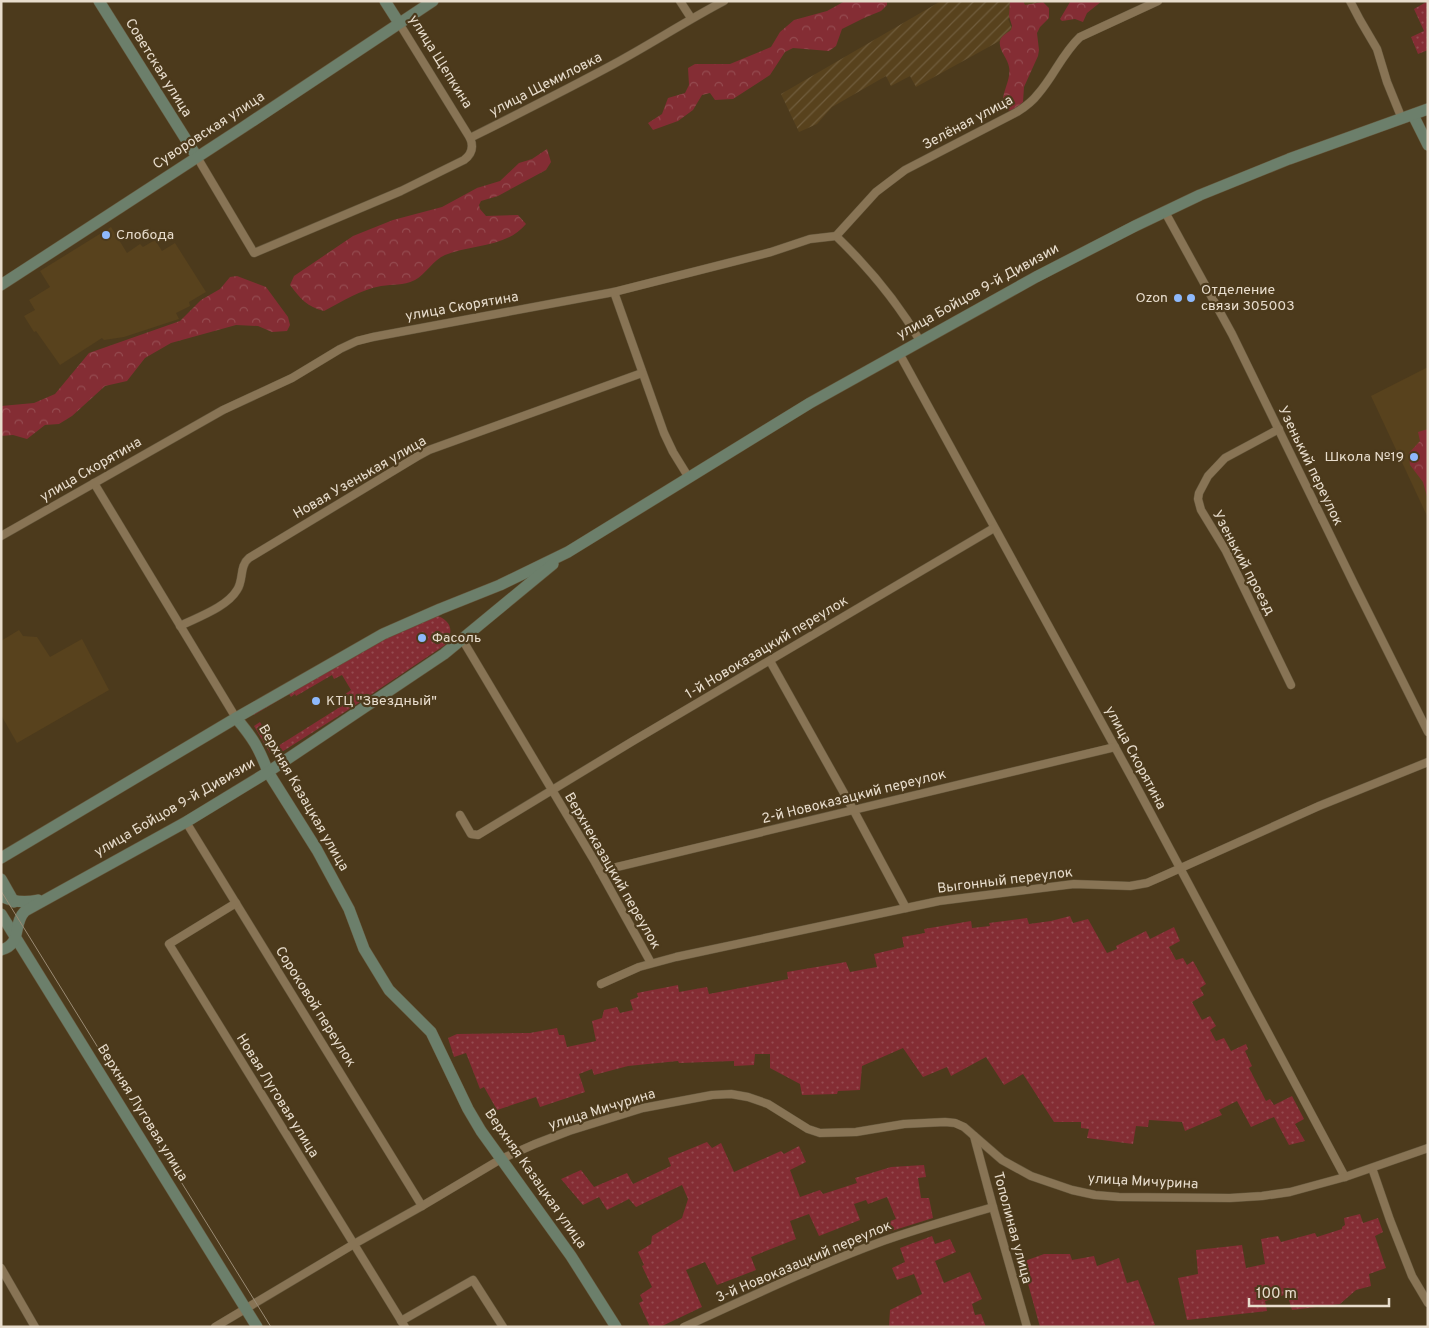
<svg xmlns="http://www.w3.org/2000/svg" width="1429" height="1328" viewBox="0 0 1429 1328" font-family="Overpass,sans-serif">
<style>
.built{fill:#58421d}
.industrial{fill:url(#industrial-furrows)}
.green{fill:url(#green-dots)}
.forest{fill:url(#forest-crowns)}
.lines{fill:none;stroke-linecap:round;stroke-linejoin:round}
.street-casing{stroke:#64563b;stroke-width:9}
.secondary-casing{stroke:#64563b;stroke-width:12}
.street{stroke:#887455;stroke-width:8}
.secondary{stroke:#6c7f6b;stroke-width:11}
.tram{stroke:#9a8b74;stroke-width:1}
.poi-dot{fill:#8eb9fc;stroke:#4c3a1c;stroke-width:2}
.labels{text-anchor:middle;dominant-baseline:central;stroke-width:4.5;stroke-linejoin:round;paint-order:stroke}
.street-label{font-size:14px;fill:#e8ddcd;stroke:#4c3a1c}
.poi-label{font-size:14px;fill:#e8ddcd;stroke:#4c3a1c;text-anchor:start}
</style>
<defs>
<pattern id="industrial-furrows" width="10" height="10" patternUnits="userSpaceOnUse" patternTransform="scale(1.25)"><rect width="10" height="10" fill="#58421d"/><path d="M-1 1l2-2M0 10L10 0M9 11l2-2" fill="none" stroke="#705d3d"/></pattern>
<pattern id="green-dots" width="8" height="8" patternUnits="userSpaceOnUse" patternTransform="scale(1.25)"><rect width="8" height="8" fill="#842d34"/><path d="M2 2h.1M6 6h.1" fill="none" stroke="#954b50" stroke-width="1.8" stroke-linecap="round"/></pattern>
<pattern id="forest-crowns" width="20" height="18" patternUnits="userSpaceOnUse" patternTransform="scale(1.25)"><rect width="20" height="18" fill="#842d34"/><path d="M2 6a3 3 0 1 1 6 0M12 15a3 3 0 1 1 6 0" fill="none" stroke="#954b50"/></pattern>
</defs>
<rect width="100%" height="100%" fill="#4c3a1c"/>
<g class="built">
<polygon points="111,227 127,253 140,244 143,247 155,240 162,251 175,243 206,292 189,302 190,306 176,313 179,319 124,337 104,340 102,338 60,365 36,331 34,332 24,316 35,310 29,300 50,287 40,271"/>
<polygon points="1428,367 1428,518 1371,396"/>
<polygon points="19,630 23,636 37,637 50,657 82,639 109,690 17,743 1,715 1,641"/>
</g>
<polygon class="industrial" points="941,1 1039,1 1008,19 1014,33 916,87 910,76 891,86 886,76 832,107 817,124 799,132 781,94"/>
<g class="green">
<polygon points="1428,1 1428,50 1418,54 1411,37 1424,31 1414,9"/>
<path d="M 435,615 C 451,620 455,631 445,645 L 351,708 L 277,755 L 278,746 L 348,702 L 344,695 L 351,690 L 342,675 L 334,679 L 332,675 L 296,696 L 295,694 L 291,697 L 289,694 L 254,715 L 253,713 L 385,638 Z"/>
<polygon points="260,722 274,746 270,753 254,726"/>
<polygon points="1070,916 1073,923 1088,919 1107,953 1117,949 1116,946 1146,931 1150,939 1174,927 1180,941 1169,947 1176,960 1183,958 1187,965 1193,961 1206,984 1200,988 1204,995 1192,1002 1202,1020 1210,1016 1216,1026 1210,1030 1216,1041 1224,1038 1231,1051 1246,1044 1248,1049 1245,1051 1252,1066 1249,1068 1266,1101 1270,1099 1274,1105 1292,1096 1304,1119 1295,1124 1305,1141 1289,1145 1274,1117 1251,1127 1237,1101 1219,1110 1222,1115 1185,1131 1182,1122 1149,1120 1148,1127 1136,1126 1133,1144 1087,1138 1089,1129 1081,1128 1081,1122 1054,1122 1023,1074 1004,1085 986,1057 951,1076 947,1067 923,1077 903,1048 862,1066 860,1090 838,1091 837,1094 802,1095 800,1084 770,1068 770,1054 755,1054 754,1065 734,1066 734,1061 679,1063 678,1061 628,1066 594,1075 592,1069 579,1074 585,1092 540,1107 536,1097 497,1110 484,1087 480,1089 466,1053 454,1057 448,1038 457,1034 530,1033 557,1028 559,1035 564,1035 567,1047 596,1041 592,1021 602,1018 604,1010 617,1007 620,1013 633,1010 630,1000 638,997 637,993 678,985 679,992 707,987 709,994 788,979 787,972 846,962 850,972 877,967 874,954 904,947 902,937 925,933 924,929 971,921 972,928 990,926 989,923 1027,918 1029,924 1051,921"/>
<polygon points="707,1142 712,1148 721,1143 734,1172 781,1151 784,1154 799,1146 806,1162 790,1170 800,1197 820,1190 823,1194 857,1183 855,1178 891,1167 924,1165 926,1177 918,1178 921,1198 929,1198 933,1218 885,1233 882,1224 896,1219 887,1197 868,1204 866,1200 854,1204 860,1220 819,1236 809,1214 790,1221 796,1239 751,1257 756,1270 717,1285 705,1262 686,1270 702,1307 660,1327 650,1327 639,1303 643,1301 640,1295 652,1287 642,1266 644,1265 638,1252 651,1244 652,1236 682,1218 688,1199 682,1185 636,1207 629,1199 607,1210 599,1197 583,1205 561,1179 581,1170 594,1187 627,1173 633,1184 671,1166 668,1158"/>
<polygon points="1360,1214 1363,1223 1378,1218 1383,1232 1375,1236 1386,1268 1369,1274 1371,1286 1356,1290 1340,1304 1292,1310 1287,1294 1265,1301 1267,1311 1187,1320 1178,1278 1198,1274 1196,1250 1242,1245 1246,1268 1265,1264 1261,1239 1278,1236 1281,1242 1315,1233 1317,1237 1342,1229 1342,1227 1345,1225 1344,1218"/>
<polygon points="932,1236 935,1244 950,1239 956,1252 935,1261 944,1283 970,1272 982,1299 972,1304 975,1315 981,1314 986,1327 889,1327 890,1310 922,1294 914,1274 897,1280 892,1268 905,1262 900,1248"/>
<polygon points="1044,1254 1070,1254 1072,1260 1094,1256 1097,1266 1119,1258 1127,1283 1138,1280 1155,1325 1149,1327 1040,1327 1022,1262"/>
</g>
<g class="forest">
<polygon points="845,1 887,1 887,5 881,11 864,18 842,29 836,46 829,51 793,48 785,52 770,75 733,99 715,100 710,93 702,95 693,110 678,121 653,130 648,123 662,114 668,98 685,93 689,85 688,68 695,64 730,64 771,47 780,32 794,20 827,11"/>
<path d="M 1010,1 L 1023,1 L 1025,5 L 1043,2 L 1049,8 L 1049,18 L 1040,27 L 1037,33 L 1039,50 L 1038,56 L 1024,87 L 1023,102 C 1016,109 1015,113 1005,109 C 998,96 1012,81 1009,67 C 1008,59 998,49 1000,41 C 1001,36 1007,33 1011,30 L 1012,26 L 1009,16 Z"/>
<polygon points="1073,1 1102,1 1087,13 1083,22 1075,19 1062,21 1060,19 1070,2"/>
<path d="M 547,149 L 551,162 L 546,170 L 498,196 L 481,201 L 479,205 L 480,209 L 486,216 L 518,215 L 526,224 C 506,248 472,244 445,255 C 433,260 426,274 415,280 C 402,286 394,284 381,286 C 360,290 343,301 324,311 C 307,307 300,298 290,285 L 294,276 L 353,236 L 393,220 L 442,207 L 477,188 L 500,181 L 519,163 L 532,159 Z"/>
<polygon points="237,276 266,287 288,317 290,325 287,331 272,332 258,326 236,325 171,343 145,358 127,381 105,386 72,416 59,424 45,425 27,439 13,435 1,436 1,406 34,403 55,394 89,353 180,321 201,300 220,289 230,277"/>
<polygon points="1428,429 1428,500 1423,482 1410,465 1409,453 1420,441 1418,432"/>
</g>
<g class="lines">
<defs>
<g id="street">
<polyline points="680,1 691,18"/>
<polyline points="1350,1 1360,20 1377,49 1387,82 1402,119"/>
<path d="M 470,138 C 518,114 566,90 614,64 C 651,44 686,21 724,1"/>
<path d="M 197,157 L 254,253 L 401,191 L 464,160 C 472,154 474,147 470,138 L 399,23"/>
<polyline points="1165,212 1232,334 1354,584 1428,732"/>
<path d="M 836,236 L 876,192 L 905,170 L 1017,112 C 1025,107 1032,102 1038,94 C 1054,76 1062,54 1080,37 L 1158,1"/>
<polyline points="614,292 664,433 673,452 689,478"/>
<polyline points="899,353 1133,780 1345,1177"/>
<polyline points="1279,429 1225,458 1208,476 1199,493 1198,499 1201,510 1226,551 1291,685"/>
<polyline points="94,483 236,718"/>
<path d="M 1,536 L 223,410 L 292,378 L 340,349 L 357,341 L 373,337 L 614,292 L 771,252 L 810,239 L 836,236 C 869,268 897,301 920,341"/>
<path d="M 180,626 C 198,617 227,607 237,590 C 244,580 239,566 249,558 L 418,456 L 429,450 L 642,373"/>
<polyline points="462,639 595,862 651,963"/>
<polyline points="770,661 854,811 906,908"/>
<polyline points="460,815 471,834 478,835 633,741 994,528"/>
<polyline points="186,822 422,1206"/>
<polyline points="600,871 1115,747"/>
<polyline points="236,903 169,944 405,1327"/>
<polyline points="601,984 639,967 676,957 939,901 1074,884 1130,886 1147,883 1163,876 1319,806 1428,762"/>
<polyline points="974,1136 993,1207 1027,1327"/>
<polyline points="1372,1168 1390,1220 1412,1276 1428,1303"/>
<polyline points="1,1268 35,1327"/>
<polyline points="401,1321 473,1280 503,1327"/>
<polyline points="215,1327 354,1244 422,1206 501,1159 535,1144 569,1131 643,1108 712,1095 731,1094 748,1097 768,1104 808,1129 820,1133 856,1132 904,1124 945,1122 955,1123 964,1127 1002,1160 1031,1176 1072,1190 1095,1195 1119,1197 1230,1198 1262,1196 1290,1192 1345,1177 1428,1148"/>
<path d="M 684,1327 C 750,1297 815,1266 883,1241 C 919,1228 956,1218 993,1207"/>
</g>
<g id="secondary">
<polyline points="99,1 197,157"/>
<polyline points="385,1 399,23"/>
<polyline points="1413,115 1428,145"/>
<polyline points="1,285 242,128 433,1"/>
<path d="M 236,718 C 253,738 259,748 268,772 L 317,850 L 349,909 L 364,949 L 389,990 L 431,1032 L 468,1109 L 481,1131 L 571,1256 L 616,1327"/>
<polyline points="1,858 236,718 383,634 440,609 500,585 568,552 810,403 1036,277 1135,226 1200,195 1289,159 1428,109"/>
<polyline points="1,879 14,902"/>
<path d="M 1,896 C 13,902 25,903 38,900"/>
<polyline points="1,914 257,1327"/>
<path d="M 1,950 C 23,944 12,924 25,911 L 186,822 L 268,772 L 444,654 L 553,564"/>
</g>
</defs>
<use href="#street" class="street-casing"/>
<use href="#secondary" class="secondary-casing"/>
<use href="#street" class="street"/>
<use href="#secondary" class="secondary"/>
<polyline class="tram" points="1,891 271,1327"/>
</g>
<g class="poi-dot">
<circle cx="106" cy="235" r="5"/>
<circle cx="1178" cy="298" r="5"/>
<circle cx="1191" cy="298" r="5"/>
<circle cx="1414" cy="457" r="5"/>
<circle cx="422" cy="638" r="5"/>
<circle cx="316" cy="701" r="5"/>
</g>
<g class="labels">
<g class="street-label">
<text transform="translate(440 62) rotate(58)">улица Щепкина</text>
<text transform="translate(158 68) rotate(58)">Советская улица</text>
<text transform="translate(546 85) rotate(-27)">улица Щемиловка</text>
<text transform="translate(968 123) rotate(-28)">Зелёная улица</text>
<text transform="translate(209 131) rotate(-33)">Суворовская улица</text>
<text transform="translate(978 292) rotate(-29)">улица Бойцов 9-й Дивизии</text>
<text transform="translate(462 307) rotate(-10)">улица Скорятина</text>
<text transform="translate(1310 466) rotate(64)">Узенький переулок</text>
<text transform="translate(91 470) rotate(-30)">улица Скорятина</text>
<text transform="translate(360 478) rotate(-30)">Новая Узенькая улица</text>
<text transform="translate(1243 563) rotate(62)">Узенький проезд</text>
<text transform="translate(767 648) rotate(-31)">1-й Новоказацкий переулок</text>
<text transform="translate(1135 758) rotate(62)">улица Скорятина</text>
<text transform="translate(854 797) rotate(-14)">2-й Новоказацкий переулок</text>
<text transform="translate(303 798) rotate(60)">Верхняя Казацкая улица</text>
<text transform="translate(175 808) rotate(-30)">улица Бойцов 9-й Дивизии</text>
<text transform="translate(612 871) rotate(60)">Верхнеказацкий переулок</text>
<text transform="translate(1005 881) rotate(-7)">Выгонный переулок</text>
<text transform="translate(315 1007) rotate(58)">Сороковой переулок</text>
<text transform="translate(277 1096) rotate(58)">Новая Луговая улица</text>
<text transform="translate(602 1110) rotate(-17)">улица Мичурина</text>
<text transform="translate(142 1113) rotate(58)">Верхняя Луговая улица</text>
<text transform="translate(535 1179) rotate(55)">Верхняя Казацкая улица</text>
<text transform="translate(1143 1182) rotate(3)">улица Мичурина</text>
<text transform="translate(1012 1228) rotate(75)">Тополиная улица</text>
<text transform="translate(804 1262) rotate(-23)">3-й Новоказацкий переулок</text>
</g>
<g class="poi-label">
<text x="116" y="235">Слобода</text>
<text x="1201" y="290">Отделение<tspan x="1201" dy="16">связи 305003</tspan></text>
<text x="1168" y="298" text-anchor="end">Ozon</text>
<text x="1404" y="457" text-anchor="end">Школа №19</text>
<text x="432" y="638">Фасоль</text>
<text x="326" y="701">КТЦ "Звездный"</text>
</g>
</g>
<rect width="1429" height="1328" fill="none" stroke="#e8ddcd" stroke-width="5"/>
<path d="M1249 1298v8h140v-8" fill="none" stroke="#e8ddcd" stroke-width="2.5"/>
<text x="1256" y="1298" font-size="15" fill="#e8ddcd" stroke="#4c3a1c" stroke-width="4" paint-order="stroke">100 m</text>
</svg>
